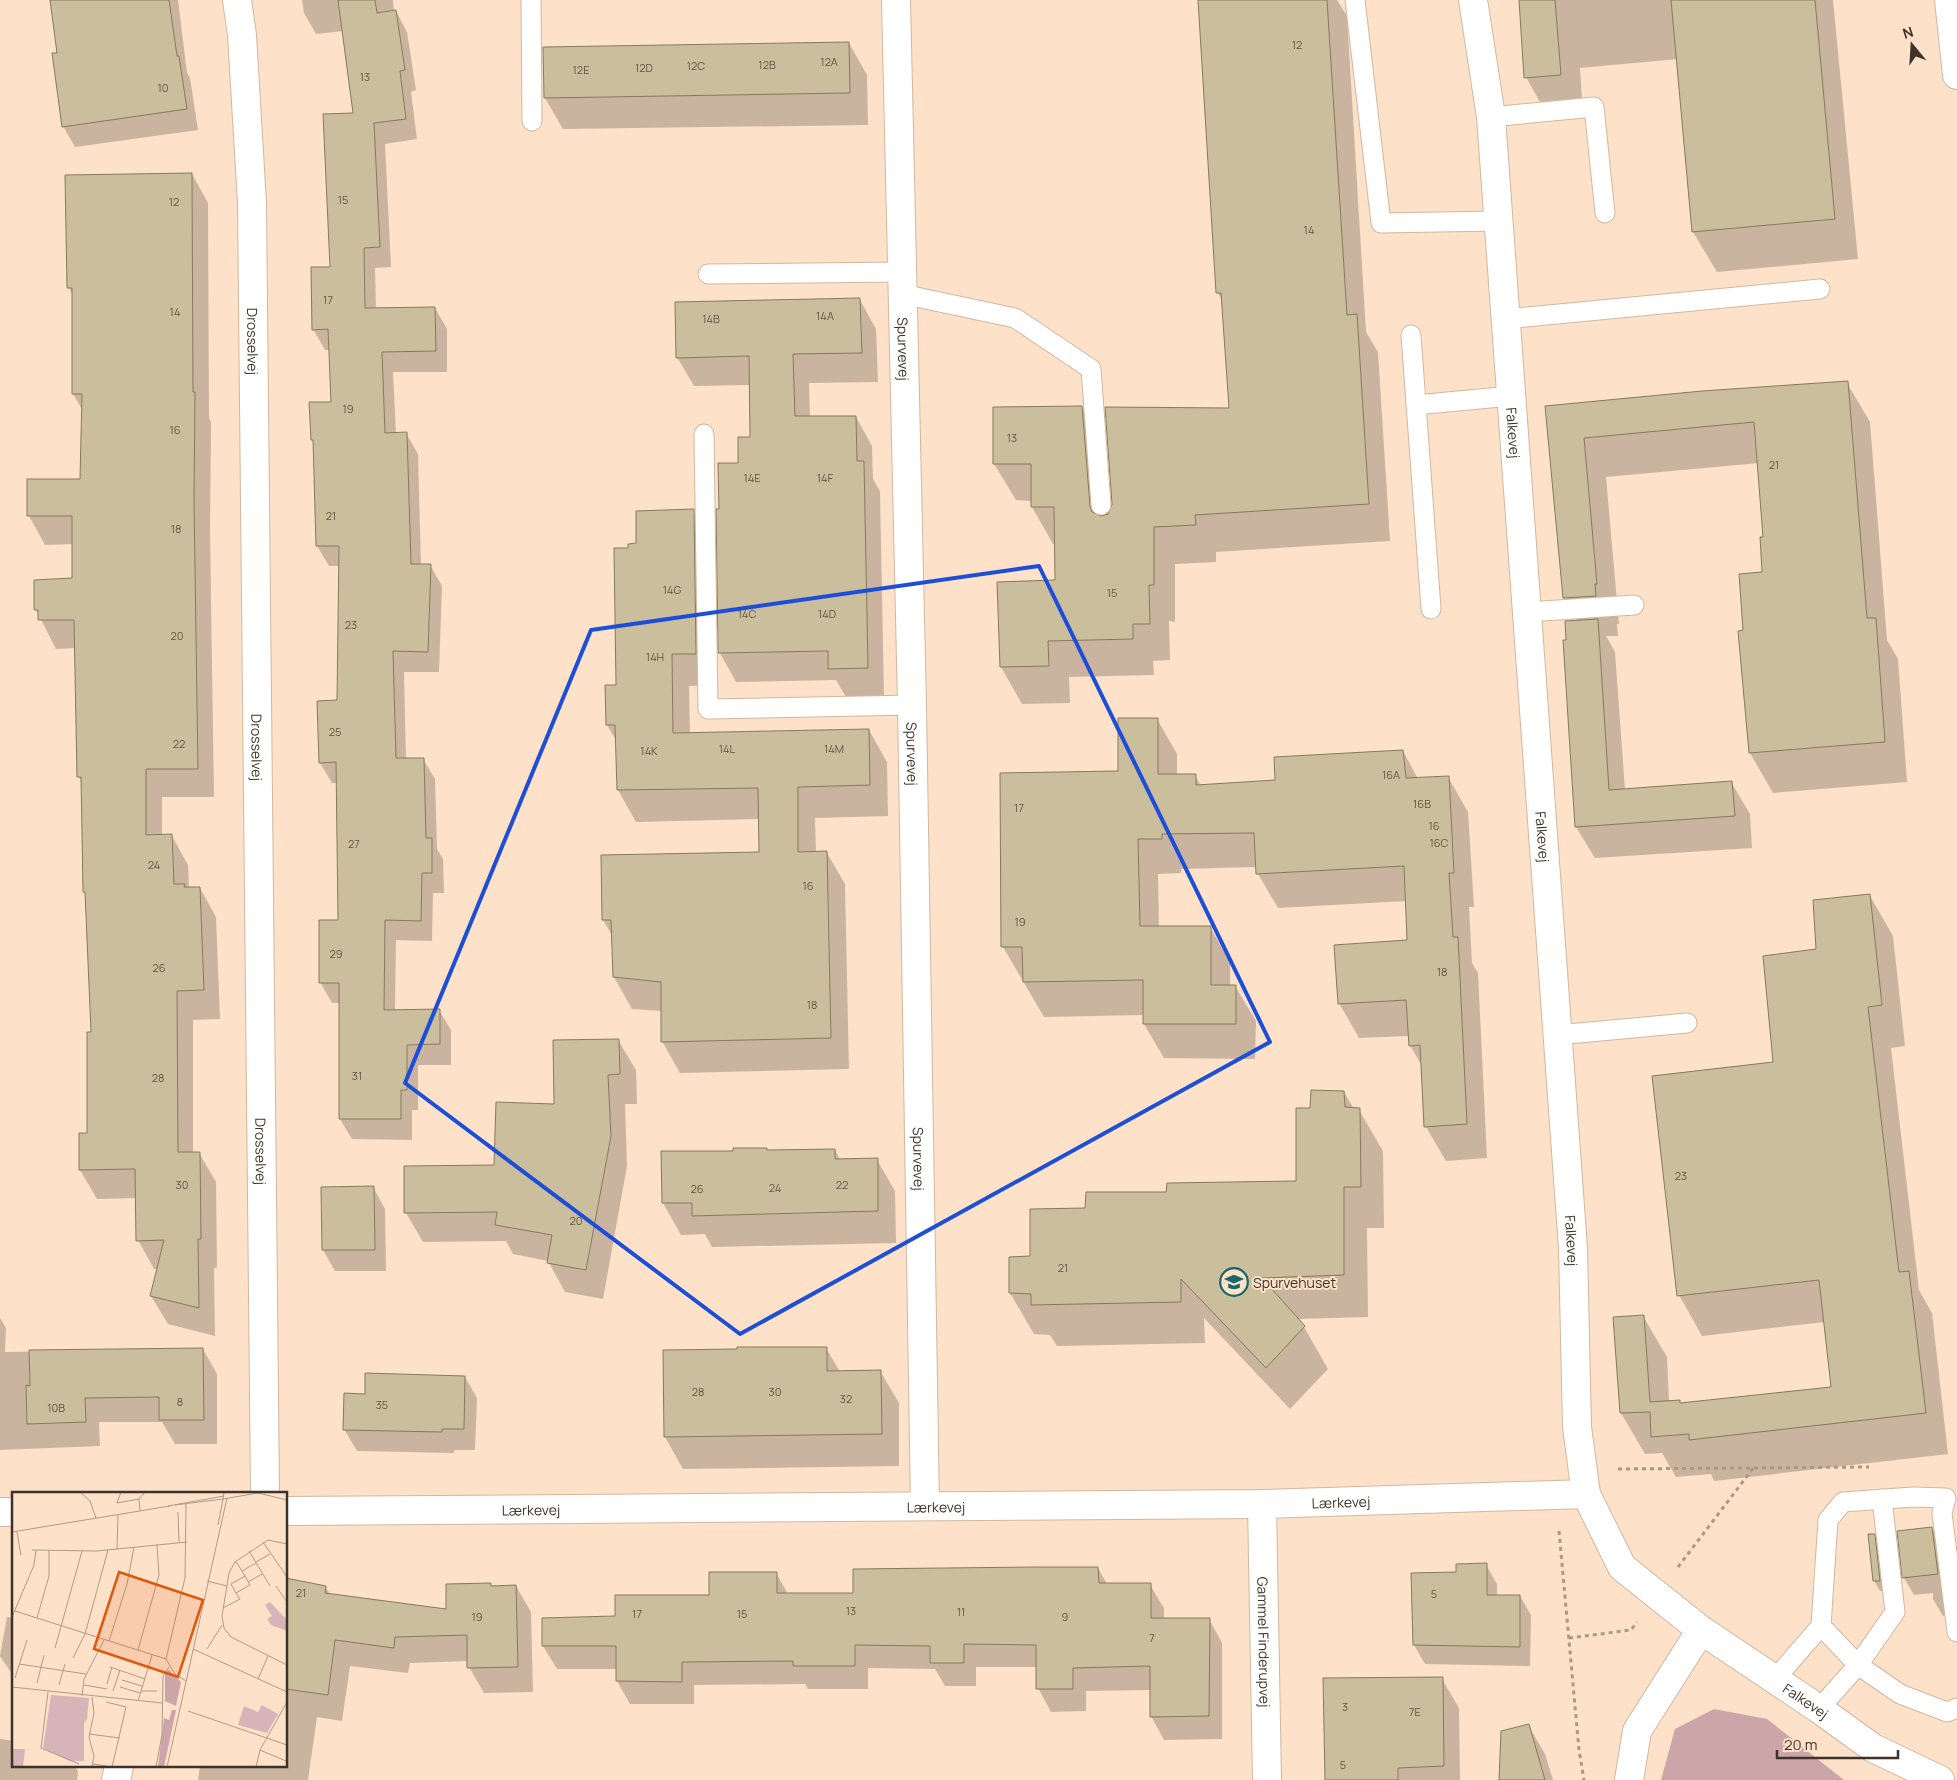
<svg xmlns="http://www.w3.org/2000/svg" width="1957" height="1780" viewBox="0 0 1957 1780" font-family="Manrope,sans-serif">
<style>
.forest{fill:#cca5a9}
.shadow{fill:#0003}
.building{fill:#cabe9d;stroke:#857a5d}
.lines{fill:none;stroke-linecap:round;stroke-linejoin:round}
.lane-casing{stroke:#d2b7a0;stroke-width:21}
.street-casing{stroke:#d2b7a0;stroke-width:30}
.secondary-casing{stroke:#d2b7a0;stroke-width:30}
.path{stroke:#ac9885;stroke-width:3;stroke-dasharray:4 4;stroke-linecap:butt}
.lane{stroke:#fff;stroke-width:19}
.street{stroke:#fff;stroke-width:28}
.secondary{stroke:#fff;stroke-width:28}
.marked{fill:none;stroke:#1d4ed8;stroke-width:4;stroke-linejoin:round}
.labels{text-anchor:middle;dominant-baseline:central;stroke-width:4;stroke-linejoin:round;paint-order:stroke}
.number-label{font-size:11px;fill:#605646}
.street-label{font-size:14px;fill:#3d3329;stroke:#fde1c8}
.poi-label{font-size:14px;fill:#3d3329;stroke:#fde1c8;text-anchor:start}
.inset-road{fill:none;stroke:#b09b88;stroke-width:1}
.view{fill:#df570d;fill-opacity:0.15;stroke:#df570d;stroke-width:2.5}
.inset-edge{fill:none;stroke:#3d3329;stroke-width:2.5}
</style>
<rect width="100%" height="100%" fill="#fde1c8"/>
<polygon class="forest" points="1714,1709 1767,1719 1844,1780 1661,1780 1675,1729"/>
<g class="shadow">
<polygon points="52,0 178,0 187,73 190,78 198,130 75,147 63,126 58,54"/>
<polygon points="302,0 393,0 394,12 396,11 407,32 416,90 411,92 417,139 385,144 391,267 375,268 376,309 435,308 447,329 447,372 393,372 396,433 406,433 418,454 421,565 430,565 442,586 439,672 404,672 406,759 423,759 435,779 437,849 443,859 444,893 433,893 432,941 396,940 395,1011 439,1010 451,1030 451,1065 418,1065 418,1110 412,1110 412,1140 352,1139 340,1119 340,1003 332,1003 320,982 339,921 337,783 332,783 320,763 338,701 340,566 329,566 317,546 314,444 312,440 332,403 330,350 325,350 313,329 331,268 354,114 343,31 316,34 304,13"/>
<polygon points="1200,0 1337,0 1347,16 1366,332 1378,352 1390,541 1216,552 1216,562 1175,564 1175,622 1169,621 1170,660 1153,661 1154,675 1069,677 1070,703 1022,704 1001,667 999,583 1056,582 1056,544 1053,544 1032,507 1032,501 1016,500 994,464 1082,407 1103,444 1108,516 1230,409 1223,302 1218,293"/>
<polygon points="1520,0 1833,0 1858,259 1717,272 1693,232 1678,59 1580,68 1583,115 1549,118 1526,77"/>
<polygon points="849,43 867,75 868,125 563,129 545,98"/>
<polygon points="192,174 208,203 209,418 211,422 210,530 214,797 162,797 162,836 172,836 188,865 189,888 200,888 216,917 220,1019 193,1020 193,1153 199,1153 216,1182 217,1268 214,1268 215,1336 168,1324 151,1296 158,1269 154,1269 138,1240 137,1198 97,1199 80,1170 88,1134 92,1033 82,783 79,777 76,648 56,649 36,610 73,579 74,544 45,545 29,516 81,480 83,411 73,394 73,295 69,288"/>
<polygon points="860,300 876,329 878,382 809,383 810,417 856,417 872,446 873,479 880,491 884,697 846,697 836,680 736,682 720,653 718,510 720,510 751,438 750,385 694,386 677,357"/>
<polygon points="1847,383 1870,422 1887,640 1898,659 1907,782 1773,793 1750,753 1739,632 1744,631 1764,573 1765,538 1759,463 1606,477 1619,624 1617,624 1618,636 1606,636 1615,652 1625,790 1731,782 1750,814 1752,848 1595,858 1576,827 1568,641 1577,621 1564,598 1546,407"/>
<polygon points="693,511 711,542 713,685 689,686 690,734 869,730 887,762 888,816 815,818 816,853 827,853 845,884 849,1069 680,1073 662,1041 662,1011 632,1009 614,977 613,937 603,920 602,856 760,854 760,819 636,822 618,790 617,742 607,725 606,687 618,687 630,549"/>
<polygon points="1157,719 1177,754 1177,775 1195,775 1201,786 1276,781 1403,751 1418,779 1448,777 1468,812 1474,907 1469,907 1472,963 1478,973 1487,1158 1446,1161 1426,1127 1423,1068 1410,1045 1409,1036 1359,1038 1339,1003 1409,941 1407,901 1278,908 1258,874 1257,867 1181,869 1181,873 1158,874 1159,927 1210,927 1230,962 1230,986 1235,986 1256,1021 1255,1059 1164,1058 1144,1024 1144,1015 1044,1017 1003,947"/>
<polygon points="1870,896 1893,936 1905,1046 1891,1048 1919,1290 1932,1313 1948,1454 1714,1481 1711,1474 1676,1477 1662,1453 1645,1454 1621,1413 1615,1318 1643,1316 1667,1357 1669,1402 1679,1401 1681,1405 1832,1388 1825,1322 1702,1336 1679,1295 1774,1063 1818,951"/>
<polygon points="618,1040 636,1070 637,1104 625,1104 627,1166 603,1299 565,1292 548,1261 513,1254 506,1241 423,1242 406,1213 495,1167"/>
<polygon points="1344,1092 1354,1109 1359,1110 1383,1151 1384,1228 1367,1228 1368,1317 1297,1319 1304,1327 1328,1369 1290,1409 1204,1318 1205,1343 1057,1346 1050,1335 1034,1334 1010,1293 1031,1257 1087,1209 1167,1194 1297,1182 1311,1109"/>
<polygon points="767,1149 768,1151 835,1150 840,1160 877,1160 895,1191 896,1243 712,1247 705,1234 681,1235 663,1203 734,1152"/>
<polygon points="373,1187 385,1209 386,1271 335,1271 323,1250 322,1188"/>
<polygon points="0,1318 6,1328 5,1352 203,1349 217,1374 217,1444 175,1444 162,1422 99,1422 100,1446 0,1450"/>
<polygon points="826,1348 840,1372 880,1371 899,1403 899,1466 683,1469 665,1437"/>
<polygon points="465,1377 477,1398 475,1450 454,1450 454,1453 357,1451 344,1429 366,1395"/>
<polygon points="1932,1528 1942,1546 1950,1615 1943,1616 1933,1599 1933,1593 1914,1595 1904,1578"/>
<polygon points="1869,1535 1874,1535 1880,1545 1885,1591 1880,1591 1874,1581"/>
<polygon points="1486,1565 1497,1584 1497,1596 1520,1596 1531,1615 1530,1666 1425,1664 1414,1645 1457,1573"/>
<polygon points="1098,1568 1107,1584 1150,1585 1164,1608 1164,1619 1209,1619 1222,1643 1222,1739 1164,1740 1151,1716 1151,1690 1086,1691 1086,1711 1051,1712 1038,1688 1037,1667 976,1667 976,1686 945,1686 935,1669 868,1668 868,1689 808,1689 805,1684 694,1685 694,1704 630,1704 617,1681 617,1669 557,1669 543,1646 543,1619 616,1617 710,1597 776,1573 788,1594 854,1594"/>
<polygon points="286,1580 326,1587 330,1595 448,1610 491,1584 492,1587 516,1586 531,1612 533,1692 484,1693 469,1667 469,1661 410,1663 408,1673 350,1666 342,1721 317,1717 308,1780 198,1780 200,1766 286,1766"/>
<polygon points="7,1617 14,1618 14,1677 0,1656"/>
<polygon points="1442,1679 1459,1708 1460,1780 1326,1780"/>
<polygon points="1528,1725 1545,1754 1553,1780 1500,1780"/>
<polygon points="0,1739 14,1741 14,1766 75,1766 78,1772 77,1780 0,1780"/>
</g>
<g class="building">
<polygon points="50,0 169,0 177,56 179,56 187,109 62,127 52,53 57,53"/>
<polygon points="338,0 375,0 377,13 396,10 405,70 400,71 406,119 374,123 380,247 364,248 365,308 435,307 436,351 382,352 385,433 407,432 411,564 431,564 428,652 393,651 396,758 424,758 426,838 432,838 432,873 422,873 421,921 385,920 384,1010 440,1009 440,1044 407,1045 407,1090 401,1090 401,1119 339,1119 339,983 319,983 319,920 338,920 336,762 319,763 317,701 337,700 339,546 316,546 313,440 311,440 309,402 331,402 328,329 312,330 311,267 330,267 323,114 353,113"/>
<polygon points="1198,0 1327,0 1347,315 1357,314 1369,504 1195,515 1196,525 1154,527 1154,585 1149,585 1150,624 1133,624 1133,639 1048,641 1049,666 1000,667 997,582 1055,580 1054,507 1031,507 1031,464 993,464 993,407 1082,406 1090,506 1092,512 1101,516 1108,514 1112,504 1105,407 1229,408 1221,293 1216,293"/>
<polygon points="1519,0 1555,0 1561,75 1524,78"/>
<polygon points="1671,0 1815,0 1835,219 1692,232"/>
<polygon points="849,42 850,93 544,98 543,47"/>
<polygon points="192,173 193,392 195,392 194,500 198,769 146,769 146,835 172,834 174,884 185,884 184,887 200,887 204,990 177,991 178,1152 200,1152 201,1239 198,1239 199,1308 150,1296 164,1240 136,1241 135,1169 79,1170 79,1133 87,1133 87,1032 91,1032 85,892 83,892 81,777 77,777 74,620 38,620 38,610 34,610 34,580 72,578 72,516 27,516 27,479 80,479 82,394 72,394 72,288 67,288 65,175"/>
<polygon points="860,298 862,353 793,354 795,416 856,416 857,461 864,461 868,668 828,669 828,651 718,653 716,509 719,509 718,463 738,463 738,437 750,437 749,356 676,358 675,302"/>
<polygon points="1848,381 1867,618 1876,618 1885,742 1749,753 1738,631 1743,630 1739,574 1762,572 1760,537 1763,537 1754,422 1584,438 1597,584 1595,584 1596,596 1563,598 1545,406 1702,391"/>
<polygon points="694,509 696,654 672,654 673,733 869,729 870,785 798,787 798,852 827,851 831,1038 661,1042 661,982 613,977 611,920 602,920 601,855 759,852 758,788 617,790 615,725 606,725 605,685 616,685 614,548 628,548 628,544 636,543 636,511"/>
<polygon points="1598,619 1609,790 1732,781 1735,816 1575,827 1563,640 1566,640 1565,621"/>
<polygon points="1118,718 1158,718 1158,774 1196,774 1196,785 1275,780 1274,757 1403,750 1406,778 1449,776 1454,873 1449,873 1453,937 1458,937 1467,1124 1424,1127 1420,1045 1409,1046 1406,1000 1338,1004 1334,945 1407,940 1404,866 1256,874 1254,833 1162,834 1162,839 1138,839 1140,926 1211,926 1211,985 1236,985 1236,1024 1143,1024 1143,980 1023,982 1022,947 1001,947 1000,773 1118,771"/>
<polygon points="1870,894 1882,1005 1868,1007 1899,1272 1909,1271 1926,1413 1689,1440 1689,1434 1651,1437 1650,1412 1620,1413 1613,1317 1644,1315 1650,1402 1680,1400 1680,1403 1831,1387 1819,1280 1677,1296 1652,1076 1773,1062 1763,956 1816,949 1813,900"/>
<polygon points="619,1039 620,1074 608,1075 611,1136 586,1270 547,1263 552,1235 495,1225 497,1212 404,1213 404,1166 494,1165 496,1102 554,1104 553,1040"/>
<polygon points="1311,1090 1344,1091 1345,1107 1360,1108 1361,1187 1344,1187 1344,1275 1262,1278 1305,1326 1266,1368 1181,1279 1181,1302 1031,1305 1031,1294 1009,1293 1009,1257 1030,1256 1030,1209 1085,1208 1086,1192 1166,1192 1167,1183 1296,1181 1296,1108 1310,1108"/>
<polygon points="733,1148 767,1148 767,1150 835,1149 835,1159 878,1158 878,1211 692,1216 692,1203 662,1203 661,1151 733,1151"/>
<polygon points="374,1186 375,1250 322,1250 321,1187"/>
<polygon points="737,1347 827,1347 827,1371 881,1370 882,1434 664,1437 663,1350 737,1349"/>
<polygon points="203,1348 204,1420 159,1420 159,1397 85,1398 86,1422 27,1424 26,1385 30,1386 29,1350"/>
<polygon points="365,1373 465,1376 464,1429 442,1429 442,1432 343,1430 344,1393 365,1394"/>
<polygon points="1932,1527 1938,1574 1902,1578 1897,1531"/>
<polygon points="1868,1534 1875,1534 1880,1581 1873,1581"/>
<polygon points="1487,1563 1487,1595 1520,1595 1520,1647 1413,1645 1411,1573 1456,1572 1456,1564"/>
<polygon points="1035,1567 1098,1567 1099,1583 1151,1583 1151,1618 1210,1618 1209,1716 1150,1717 1150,1666 1073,1668 1073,1689 1036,1689 1036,1645 964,1644 964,1663 930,1663 930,1646 855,1645 855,1666 793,1666 793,1661 682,1662 682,1682 616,1681 616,1646 542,1646 542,1618 615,1616 615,1595 709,1595 709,1572 777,1572 777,1593 853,1593 853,1569"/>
<polygon points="286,1578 326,1586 325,1593 446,1609 446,1584 491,1583 491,1586 516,1585 518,1667 467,1668 467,1635 395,1637 394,1648 335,1640 328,1695 286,1689"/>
<polygon points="1443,1677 1444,1766 1398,1768 1398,1780 1325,1780 1323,1678"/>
<polygon points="1529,1724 1545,1780 1499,1780 1501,1731"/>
</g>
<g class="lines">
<defs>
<g id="lane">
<polyline points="531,0 532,121"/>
<polyline points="1355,0 1381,223 1498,221"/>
<polyline points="1491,117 1594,107 1605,213"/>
<polyline points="708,274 902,272"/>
<polyline points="902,294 1015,318 1091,369 1101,505"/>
<polyline points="1505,319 1820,289"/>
<polyline points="1411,335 1431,609"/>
<polyline points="1416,405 1511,396"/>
<polyline points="704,434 708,709 912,705"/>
<polyline points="1527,612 1634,605"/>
<polyline points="1557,1035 1687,1023"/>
<polyline points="1821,1626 1858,1665 1900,1694 1947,1712 1957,1708"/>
<polyline points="1775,1679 1821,1626 1828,1520 1843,1502 1913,1497 1946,1498 1942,1513 1957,1632"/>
<polyline points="1819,1709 1858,1665 1895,1612 1882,1499"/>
</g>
<g id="street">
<path id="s1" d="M 237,0 L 242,35 L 252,203 L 265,1494"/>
<path id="s2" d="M 896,0 L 912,705 L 925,1506"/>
<path id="s3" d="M 1262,1504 L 1267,1780"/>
<path id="s4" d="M 286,1511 L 1262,1504 L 1586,1494"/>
<polyline points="0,1512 14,1512"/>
<polyline points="116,1780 119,1766"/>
<polyline points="1629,1780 1637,1731 1701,1630"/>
</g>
<g id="secondary">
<path id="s5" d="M 1473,0 L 1491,117 L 1573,1248 L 1577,1427 L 1586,1494 L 1622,1567 L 1701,1630 L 1819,1709 L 1873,1748 L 1940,1780"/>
<polyline points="1949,0 1957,75"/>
</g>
</defs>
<use href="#lane" class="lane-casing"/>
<use href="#street" class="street-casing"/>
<use href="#secondary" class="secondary-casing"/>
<g class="path">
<polyline points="1618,1469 1869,1467"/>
<polyline points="1559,1531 1579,1750 1584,1780"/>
<polyline points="1678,1567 1754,1467"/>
<polyline points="1569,1638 1631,1630 1637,1622"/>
</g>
<use href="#lane" class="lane"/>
<use href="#street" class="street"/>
<use href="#secondary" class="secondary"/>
</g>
<path class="marked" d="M 1039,566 L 1270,1042 L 740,1334 L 405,1083 L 591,630 Z"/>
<defs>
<symbol id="school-ring" viewBox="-11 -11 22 22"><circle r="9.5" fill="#fde1c8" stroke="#176669" stroke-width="1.5"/><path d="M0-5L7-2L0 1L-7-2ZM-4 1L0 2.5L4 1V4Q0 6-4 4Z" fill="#176669"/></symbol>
</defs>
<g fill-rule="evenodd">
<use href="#school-ring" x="1218" y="1266" width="32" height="32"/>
</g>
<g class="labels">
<g class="number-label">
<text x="1297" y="44">12</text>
<text x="829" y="61">12A</text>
<text x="767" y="64">12B</text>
<text x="696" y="65">12C</text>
<text x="644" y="67">12D</text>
<text x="581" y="69">12E</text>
<text x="365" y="76">13</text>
<text x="163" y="87">10</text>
<text x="343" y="199">15</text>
<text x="174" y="201">12</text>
<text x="1309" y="229">14</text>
<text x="328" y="299">17</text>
<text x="175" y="311">14</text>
<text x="825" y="315">14A</text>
<text x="711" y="318">14B</text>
<text x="348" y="408">19</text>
<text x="175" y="429">16</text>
<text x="1012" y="437">13</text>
<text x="1774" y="464">21</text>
<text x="752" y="477">14E</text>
<text x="825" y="477">14F</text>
<text x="331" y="515">21</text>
<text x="176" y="528">18</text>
<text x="672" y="589">14G</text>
<text x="1112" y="592">15</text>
<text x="747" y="613">14C</text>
<text x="827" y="613">14D</text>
<text x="351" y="624">23</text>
<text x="177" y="635">20</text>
<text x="655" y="656">14H</text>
<text x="335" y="731">25</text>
<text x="179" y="743">22</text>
<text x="727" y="748">14L</text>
<text x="834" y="748">14M</text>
<text x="649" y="750">14K</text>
<text x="1391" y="774">16A</text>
<text x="1422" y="803">16B</text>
<text x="1019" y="807">17</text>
<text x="1434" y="825">16</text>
<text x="1439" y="842">16C</text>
<text x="354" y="843">27</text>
<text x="154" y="864">24</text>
<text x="808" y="885">16</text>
<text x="1020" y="921">19</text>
<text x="336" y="953">29</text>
<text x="159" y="967">26</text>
<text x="1442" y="971">18</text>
<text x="812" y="1004">18</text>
<text x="357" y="1075">31</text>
<text x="158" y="1077">28</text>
<text x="1681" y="1175">23</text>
<text x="182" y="1184">30</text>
<text x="842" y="1184">22</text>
<text x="775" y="1187">24</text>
<text x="697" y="1188">26</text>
<text x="576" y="1220">20</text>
<text x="1063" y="1267">21</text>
<text x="698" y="1391">28</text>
<text x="775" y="1391">30</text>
<text x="846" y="1398">32</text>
<text x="180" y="1401">8</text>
<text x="382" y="1404">35</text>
<text x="56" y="1407">10B</text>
<text x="301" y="1592">21</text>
<text x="1434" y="1593">5</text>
<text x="851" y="1610">13</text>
<text x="961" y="1611">11</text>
<text x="637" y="1613">17</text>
<text x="742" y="1613">15</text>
<text x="477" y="1616">19</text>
<text x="1065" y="1616">9</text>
<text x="1152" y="1637">7</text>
<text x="1345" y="1706">3</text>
<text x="1415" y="1711">7E</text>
<text x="1343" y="1764">5</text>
</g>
<g class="street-label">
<text stroke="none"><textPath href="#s1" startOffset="342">Drosselvej</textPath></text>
<text stroke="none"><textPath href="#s2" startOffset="349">Spurvevej</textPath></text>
<text stroke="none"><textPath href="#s5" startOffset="435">Falkevej</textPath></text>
<text stroke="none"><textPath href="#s1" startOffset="748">Drosselvej</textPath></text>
<text stroke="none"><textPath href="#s2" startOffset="754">Spurvevej</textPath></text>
<text stroke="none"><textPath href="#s5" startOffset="840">Falkevej</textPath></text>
<text stroke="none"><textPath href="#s1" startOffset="1152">Drosselvej</textPath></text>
<text stroke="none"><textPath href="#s2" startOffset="1159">Spurvevej</textPath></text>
<text stroke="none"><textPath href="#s5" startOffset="1245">Falkevej</textPath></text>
<text stroke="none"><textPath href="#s4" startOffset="1055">Lærkevej</textPath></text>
<text stroke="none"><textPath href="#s4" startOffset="650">Lærkevej</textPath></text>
<text stroke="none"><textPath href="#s4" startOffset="245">Lærkevej</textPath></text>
<text stroke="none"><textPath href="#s3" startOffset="138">Gammel Finderupvej</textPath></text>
<text stroke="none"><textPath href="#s5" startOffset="1808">Falkevej</textPath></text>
</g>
<g class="poi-label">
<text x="1253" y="1282">Spurvehuset</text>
</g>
</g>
<g transform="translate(12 1492)">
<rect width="275" height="275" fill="#fde1c8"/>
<path d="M 258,110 L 275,128 L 275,139 L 259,133 L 255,127 L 260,124 L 253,113 ZM 39,203 L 77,206 L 75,227 L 72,231 L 72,269 L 58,269 L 31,256 ZM 250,213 L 266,222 L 255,241 L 226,233 L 232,214 L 246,220 ZM 0,257 L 13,257 L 11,275 L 0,275 Z" fill="#d6b4b8"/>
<path d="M 157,178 L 169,190 L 164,214 L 153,209 L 153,181 ZM 160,218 L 164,218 L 152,275 L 146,275 L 152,226 L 157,228 Z" fill="#cca5a9"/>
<path class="inset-road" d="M 68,0 L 78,9 L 84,26M 109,0 L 105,11 L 127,7M 212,0 L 211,7 L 246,1 L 275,8M 163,13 L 211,7 L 206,33M 156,14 L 212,4M 128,18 L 127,7 L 133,0M 166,20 L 167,50M 0,40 L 158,14M 5,40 L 9,63M 251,50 L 275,85M 275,52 L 256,48 L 223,70 L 217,81 L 210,124 L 212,136 L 219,145 L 275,173M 105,57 L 106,23M 20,58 L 85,59 L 175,50M 237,59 L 258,94M 223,70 L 225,71 L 230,79 L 233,84 L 238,93 L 224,101 L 219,92 L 233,84M 244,70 L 258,62M 230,79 L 244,71M 195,89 L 215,94M 236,90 L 250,82M 264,94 L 275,110M 211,116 L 228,107 L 224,101M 3,119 L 154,167M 0,125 L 22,73 L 24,58M 25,126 L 37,84 L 37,58M 97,149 L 115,92 L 122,55M 43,156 L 70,59M 181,157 L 275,200M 195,157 L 210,133M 126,158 L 147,83 L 145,53M 61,166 L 73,142 L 96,58M 7,172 L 74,182M 98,175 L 133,187M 3,186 L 15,148M 246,187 L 256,164M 110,188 L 130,194M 174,189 L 163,182 L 154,167 L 173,86 L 174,12M 25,191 L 32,163M 95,192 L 100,175M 47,193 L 53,172M 72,193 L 95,197M 0,195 L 150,211M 108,195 L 128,201M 101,199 L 108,178M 129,199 L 145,199M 36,200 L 29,256 L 67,272M 70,204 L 72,187 L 92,148M 80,205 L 82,221 L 77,245 L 82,264 L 80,275M 126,209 L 140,163M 94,210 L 114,215 L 100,275M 176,219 L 275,253M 77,242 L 108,246M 248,258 L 274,269M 81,272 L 100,275M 144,275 L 150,243 L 151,184 L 157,175M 155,275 L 215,6M 244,275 L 248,258 L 275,210"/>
<path class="view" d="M 107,80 L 191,108 L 166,185 L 82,157 Z"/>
<rect width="275" height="275" class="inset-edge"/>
</g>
<g transform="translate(1912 45) rotate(342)" stroke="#fde1c8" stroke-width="4" paint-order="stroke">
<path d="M0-4L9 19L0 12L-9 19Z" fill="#3d3329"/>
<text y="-8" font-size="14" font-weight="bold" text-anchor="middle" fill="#3d3329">N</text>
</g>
<path d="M1777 1750v8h121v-8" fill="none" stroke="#3d3329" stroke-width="2.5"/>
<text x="1784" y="1750" font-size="15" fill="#3d3329" stroke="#fde1c8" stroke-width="4" paint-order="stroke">20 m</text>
</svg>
